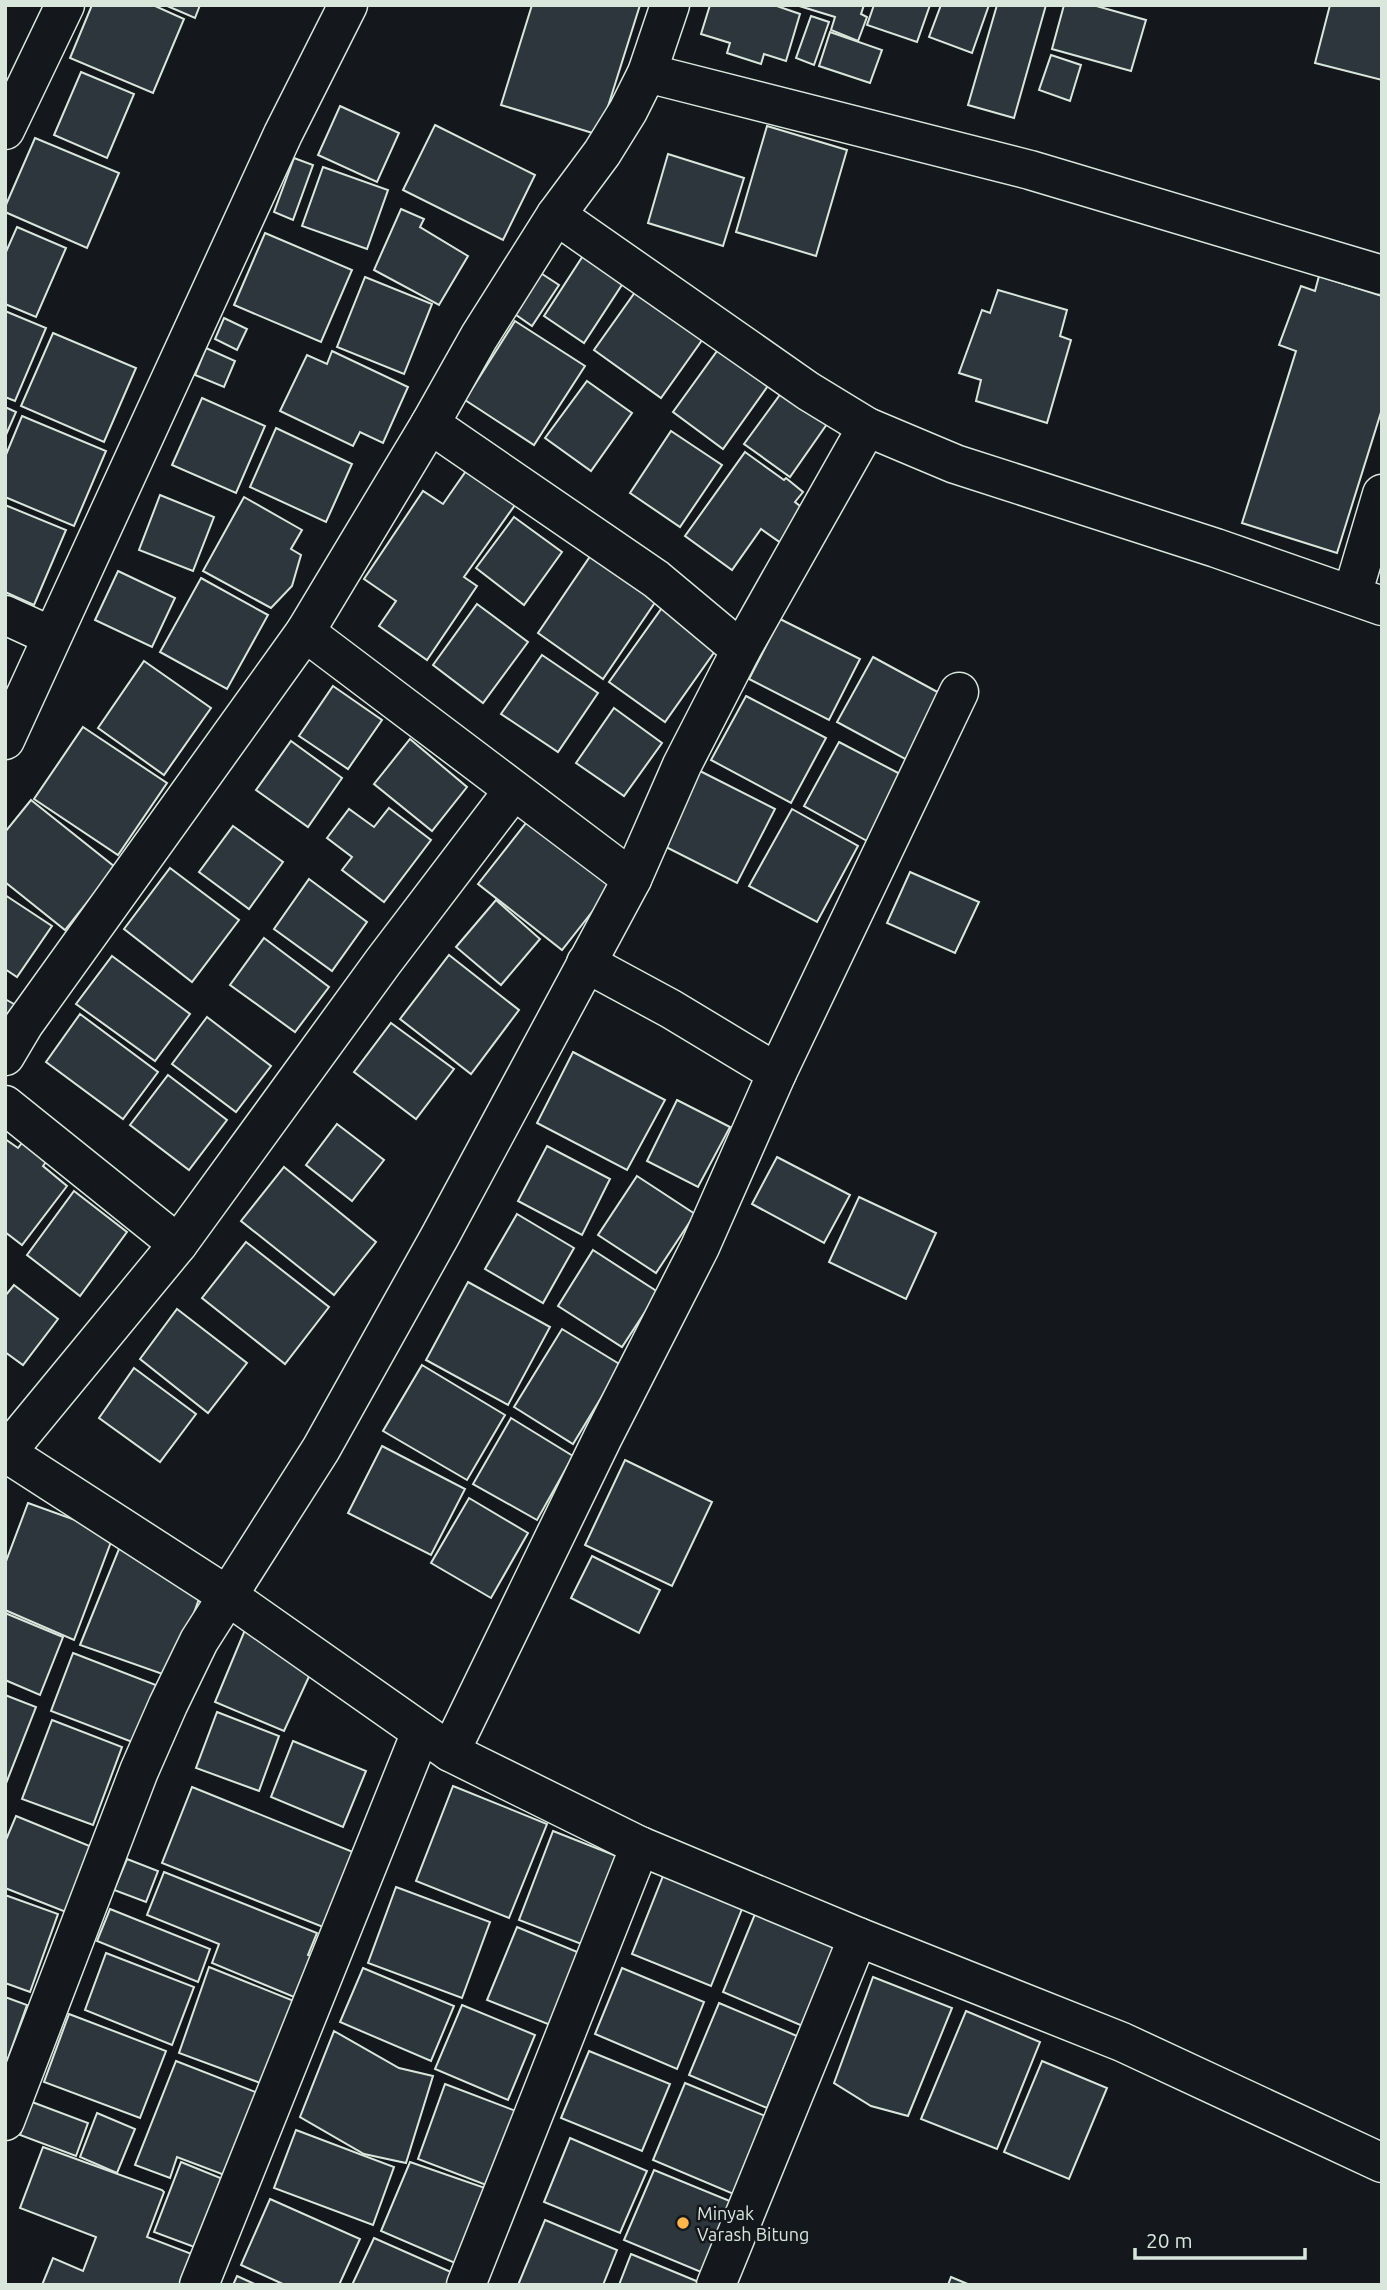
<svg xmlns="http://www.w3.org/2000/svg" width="1387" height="2290" viewBox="0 0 1387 2290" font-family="Ubuntu,sans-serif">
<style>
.building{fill:#2c363c;stroke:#d8e6dc;stroke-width:2}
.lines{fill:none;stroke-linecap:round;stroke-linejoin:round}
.minor-casing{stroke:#d8e6dc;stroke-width:41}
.minor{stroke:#14181c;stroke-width:38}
.poi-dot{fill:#ffb74d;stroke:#14181c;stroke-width:2.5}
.labels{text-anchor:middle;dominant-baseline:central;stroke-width:5;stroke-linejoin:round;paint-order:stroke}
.poi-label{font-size:18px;fill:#d8e6dc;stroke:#14181c;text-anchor:start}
</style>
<rect width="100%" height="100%" fill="#14181c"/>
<g class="building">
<polygon points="92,5 153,5 184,19 153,93 70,58"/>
<polygon points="165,5 200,5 195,18"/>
<polygon points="532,5 640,5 599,135 501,105"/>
<polygon points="710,5 774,5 800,14 786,61 764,54 761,64 727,53 730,43 701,34"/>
<polygon points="796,5 864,5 861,14 867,17 858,41 831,30 835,17"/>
<polygon points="874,5 930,5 917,42 867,25"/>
<polygon points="941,5 989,5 972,53 929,37"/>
<polygon points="997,5 1046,5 1014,118 968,105"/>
<polygon points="1064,5 1093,5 1146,20 1131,71 1052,49"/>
<polygon points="1330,5 1382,5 1382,80 1315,63"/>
<polygon points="811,16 829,22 814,65 796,58"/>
<polygon points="830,32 882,50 870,83 819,66"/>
<polygon points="1051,55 1081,65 1070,101 1039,90"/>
<polygon points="81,72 134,94 107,158 54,135"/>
<polygon points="340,106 399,133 377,182 318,155"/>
<polygon points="435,125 535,175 503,240 403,190"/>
<polygon points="767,126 847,150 816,256 736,232"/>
<polygon points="35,138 119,173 87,248 5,212 5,207"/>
<polygon points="668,154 744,178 723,246 648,223"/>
<polygon points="294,158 313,165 293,220 274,212"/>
<polygon points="323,167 388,190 367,249 302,226"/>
<polygon points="401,209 424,219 420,227 468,256 439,305 374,270"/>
<polygon points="17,227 66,248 36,317 5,304 5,254"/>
<polygon points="265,233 352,270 321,342 234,305"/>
<polygon points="588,248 629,274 584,343 544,316"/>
<polygon points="536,270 559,285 532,326 509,310"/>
<polygon points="1319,276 1382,296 1382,409 1337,553 1242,523 1296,351 1279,345 1301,286 1315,291"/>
<polygon points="365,277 432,304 404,374 337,347"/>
<polygon points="638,288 705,336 661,398 594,350"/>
<polygon points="998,290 1067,310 1060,336 1071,340 1047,423 976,401 981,380 959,373 982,310 990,313"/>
<polygon points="5,311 46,328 15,401 5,397"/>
<polygon points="224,318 247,329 237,350 215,339"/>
<polygon points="515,321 585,366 534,445 465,400"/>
<polygon points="53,333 136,368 104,442 21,406"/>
<polygon points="725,340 775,376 723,449 673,412"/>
<polygon points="206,348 235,361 224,387 195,375"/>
<polygon points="332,351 408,387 383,443 360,432 353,446 280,411 307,355 327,364"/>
<polygon points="587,381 632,413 591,471 545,438"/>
<polygon points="782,392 827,424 790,477 744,444"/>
<polygon points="202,398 265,426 236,493 172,465"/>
<polygon points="5,407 16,412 5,437"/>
<polygon points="22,416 106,451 74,526 5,497 5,457"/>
<polygon points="276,428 352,464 326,522 250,487"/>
<polygon points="671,431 722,465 680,527 630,493"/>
<polygon points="745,452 784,480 786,478 803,492 795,502 805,510 781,543 761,529 732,570 685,536"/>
<polygon points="466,471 515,505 464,577 477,586 427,660 379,626 396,601 364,579 423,491 443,504"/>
<polygon points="160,495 214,517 193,571 139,550"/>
<polygon points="244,497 302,530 291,549 301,555 292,586 271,608 203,571"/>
<polygon points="5,505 66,530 34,605 5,592"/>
<polygon points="514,517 562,552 524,605 476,568"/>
<polygon points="591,555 656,601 603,679 538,633"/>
<polygon points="118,571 175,598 152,647 95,620"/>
<polygon points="201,578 268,615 227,689 160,652"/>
<polygon points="477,604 528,642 483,703 433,665"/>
<polygon points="664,605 720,644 665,722 609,682"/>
<polygon points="780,619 860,659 829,720 749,679"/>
<polygon points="542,655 598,693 558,752 501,714"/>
<polygon points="873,657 943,695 907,760 837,722"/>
<polygon points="144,661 211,708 164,775 98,728"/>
<polygon points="333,686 382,720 348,769 299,736"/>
<polygon points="746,696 826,738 791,803 711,760"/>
<polygon points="614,708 662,743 624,796 576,763"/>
<polygon points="83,727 167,783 118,855 34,799"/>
<polygon points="410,739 467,787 432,831 374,784"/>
<polygon points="291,741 342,778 308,827 256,790"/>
<polygon points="839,742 902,775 867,841 804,806"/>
<polygon points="698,770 775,809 737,883 660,844"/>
<polygon points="31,800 115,867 65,930 5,882 5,832"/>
<polygon points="389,808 431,840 384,902 342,870 352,857 327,838 349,809 374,827"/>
<polygon points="792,809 858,846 817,922 749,886"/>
<polygon points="530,818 614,884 562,950 478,884"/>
<polygon points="233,826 283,862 249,909 199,872"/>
<polygon points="170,868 239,920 192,982 124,929"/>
<polygon points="910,872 979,902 955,953 887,923"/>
<polygon points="309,879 367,922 332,971 274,929"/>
<polygon points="5,895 52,926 17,977 5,969"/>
<polygon points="496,900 540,939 501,985 456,947"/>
<polygon points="264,938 329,987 295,1032 230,985"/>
<polygon points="449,955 519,1010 471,1074 400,1019"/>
<polygon points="112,956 190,1014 155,1061 76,1004"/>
<polygon points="5,999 21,1008 5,1029"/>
<polygon points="80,1014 158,1072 123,1119 46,1062"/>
<polygon points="207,1017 271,1066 236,1112 172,1064"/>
<polygon points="391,1023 454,1069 416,1119 354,1072"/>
<polygon points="573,1052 665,1100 627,1170 537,1123"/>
<polygon points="168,1075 227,1120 189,1170 130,1125"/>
<polygon points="677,1100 730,1127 698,1187 647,1161"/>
<polygon points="337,1124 384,1160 352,1201 306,1165"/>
<polygon points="29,1134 53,1153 43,1166 67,1186 22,1245 5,1232 5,1139 18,1148"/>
<polygon points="547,1146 610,1179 582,1235 518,1201"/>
<polygon points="777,1157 850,1195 824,1243 752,1204"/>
<polygon points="284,1167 376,1242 334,1295 241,1221"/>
<polygon points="637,1176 695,1214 656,1273 598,1235"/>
<polygon points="74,1191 127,1232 80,1296 27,1255"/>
<polygon points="859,1197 936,1233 906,1299 829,1262"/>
<polygon points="517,1214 574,1248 543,1303 485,1269"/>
<polygon points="246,1242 329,1307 285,1364 202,1298"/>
<polygon points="593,1250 658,1292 622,1347 558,1306"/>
<polygon points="468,1282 550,1327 508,1405 426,1360"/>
<polygon points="14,1285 58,1319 23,1365 5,1352 5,1296"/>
<polygon points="177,1309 247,1363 208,1413 140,1359"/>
<polygon points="562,1329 621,1365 573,1444 514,1407"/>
<polygon points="422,1365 505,1415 467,1480 383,1431"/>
<polygon points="134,1368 196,1414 160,1462 99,1418"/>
<polygon points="511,1418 573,1456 537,1520 473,1484"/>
<polygon points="382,1446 465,1489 431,1555 348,1513"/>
<polygon points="625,1460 712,1502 672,1586 585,1545"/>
<polygon points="469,1498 528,1533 491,1598 431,1563"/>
<polygon points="28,1503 114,1534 74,1640 5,1610 5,1564"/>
<polygon points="123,1539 200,1596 171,1677 80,1645"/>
<polygon points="592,1556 660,1590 639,1633 571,1598"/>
<polygon points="5,1613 63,1637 40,1695 5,1680"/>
<polygon points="247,1625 312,1670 284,1731 215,1702"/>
<polygon points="73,1653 161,1687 140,1745 51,1711"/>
<polygon points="5,1695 36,1707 5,1786"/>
<polygon points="217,1712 279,1736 259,1791 196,1768"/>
<polygon points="52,1720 122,1747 93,1825 22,1799"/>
<polygon points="293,1741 366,1771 343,1827 271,1797"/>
<polygon points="453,1786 547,1824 509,1918 416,1881"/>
<polygon points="192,1787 353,1852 323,1927 162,1863"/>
<polygon points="16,1816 92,1847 66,1912 5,1888 5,1842"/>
<polygon points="553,1831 619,1857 584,1945 519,1920"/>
<polygon points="127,1859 158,1871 146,1902 114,1890"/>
<polygon points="665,1871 744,1904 711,1986 632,1954"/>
<polygon points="164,1872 317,1933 308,1955 311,1956 294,1997 212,1963 219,1944 147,1915"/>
<polygon points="396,1887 490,1922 462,1998 368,1963"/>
<polygon points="5,1895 58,1914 30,1992 5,1983"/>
<polygon points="110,1909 210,1949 198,1982 97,1941"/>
<polygon points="755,1914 844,1951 812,2030 723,1992"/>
<polygon points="517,1927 587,1956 558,2028 487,2000"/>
<polygon points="106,1953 194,1987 172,2045 85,2010"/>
<polygon points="209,1967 294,2001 263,2084 179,2053"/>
<polygon points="363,1968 454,2006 431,2061 340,2022"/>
<polygon points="622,1968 704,2002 677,2069 595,2034"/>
<polygon points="873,1977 952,2008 908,2116 871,2106 834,2083"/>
<polygon points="5,1997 27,2005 5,2067"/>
<polygon points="719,2003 797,2036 767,2108 689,2075"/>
<polygon points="462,2005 535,2035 508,2100 435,2069"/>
<polygon points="966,2011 1040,2042 997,2149 921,2119"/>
<polygon points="69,2014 166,2051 140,2118 44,2082"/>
<polygon points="334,2031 399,2068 433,2076 406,2163 364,2154 300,2117"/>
<polygon points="589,2051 670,2084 642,2151 561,2118"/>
<polygon points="176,2061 258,2093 227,2176 177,2157 170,2178 135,2165"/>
<polygon points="1042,2061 1107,2088 1069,2179 1004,2152"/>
<polygon points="685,2083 775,2120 743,2198 653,2160"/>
<polygon points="445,2084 521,2113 494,2188 418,2159"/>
<polygon points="32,2102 88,2123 76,2156 20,2135"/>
<polygon points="97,2113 135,2129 117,2173 80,2157"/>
<polygon points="296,2130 394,2167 373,2225 274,2188"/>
<polygon points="570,2138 647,2171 620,2233 544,2202"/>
<polygon points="43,2147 162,2190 164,2192 147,2237 197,2256 186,2285 42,2285 53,2258 83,2271 96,2237 20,2208"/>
<polygon points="181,2162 223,2179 197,2248 154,2232"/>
<polygon points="410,2162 488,2189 455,2263 381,2231"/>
<polygon points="654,2170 742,2206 713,2277 624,2240"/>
<polygon points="270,2199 360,2239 339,2285 285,2285 241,2265"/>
<polygon points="545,2220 617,2250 603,2285 518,2285"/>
<polygon points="374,2238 460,2276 456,2285 352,2285"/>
<polygon points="631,2254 706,2285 619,2285"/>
<polygon points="237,2276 257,2285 233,2285"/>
<polygon points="951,2277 970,2285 948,2285"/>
</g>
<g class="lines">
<defs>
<g id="minor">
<polyline points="647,73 1030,170 1382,275"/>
<polyline points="5,130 65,5"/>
<polyline points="556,215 808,391 867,427 955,464 1216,548 1382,606"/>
<polyline points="1352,595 1382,494"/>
<polyline points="5,615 51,636"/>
<polyline points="305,632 632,879"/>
<polyline points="741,650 867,427"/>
<polyline points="5,740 283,134 348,5"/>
<polyline points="586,963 671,1009 777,1073"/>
<polyline points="5,1056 24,1024 305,632 430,424 479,337 556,215 602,153 628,111 647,73 670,5"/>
<polyline points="5,1105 178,1244"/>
<polyline points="5,1452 228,1596 450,1752 640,1846 858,1937 1122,2042 1382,2163"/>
<polyline points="5,1454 178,1244 383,962 513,791"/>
<polyline points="450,1752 603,1437 700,1247 777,1073 959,692"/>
<polyline points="5,2121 139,1771 168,1705 199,1641 321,1449 440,1236 632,879 682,765 741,650 656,579 430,424"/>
<polyline points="199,2285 421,1732"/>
<polyline points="466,2285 640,1846"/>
<polyline points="716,2285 858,1937"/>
</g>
</defs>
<use href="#minor" class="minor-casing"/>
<use href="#minor" class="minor"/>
</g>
<circle class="poi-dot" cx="683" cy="2223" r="7"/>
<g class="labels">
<g class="poi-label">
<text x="697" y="2213">Minyak<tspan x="697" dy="21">Varash Bitung</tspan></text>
</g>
</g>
<rect width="1387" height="2290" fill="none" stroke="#d8e6dc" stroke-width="14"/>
<path d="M1135 2248v10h170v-10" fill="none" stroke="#d8e6dc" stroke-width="3.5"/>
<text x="1146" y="2248" font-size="21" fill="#d8e6dc" stroke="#14181c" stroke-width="5" paint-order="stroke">20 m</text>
</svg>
